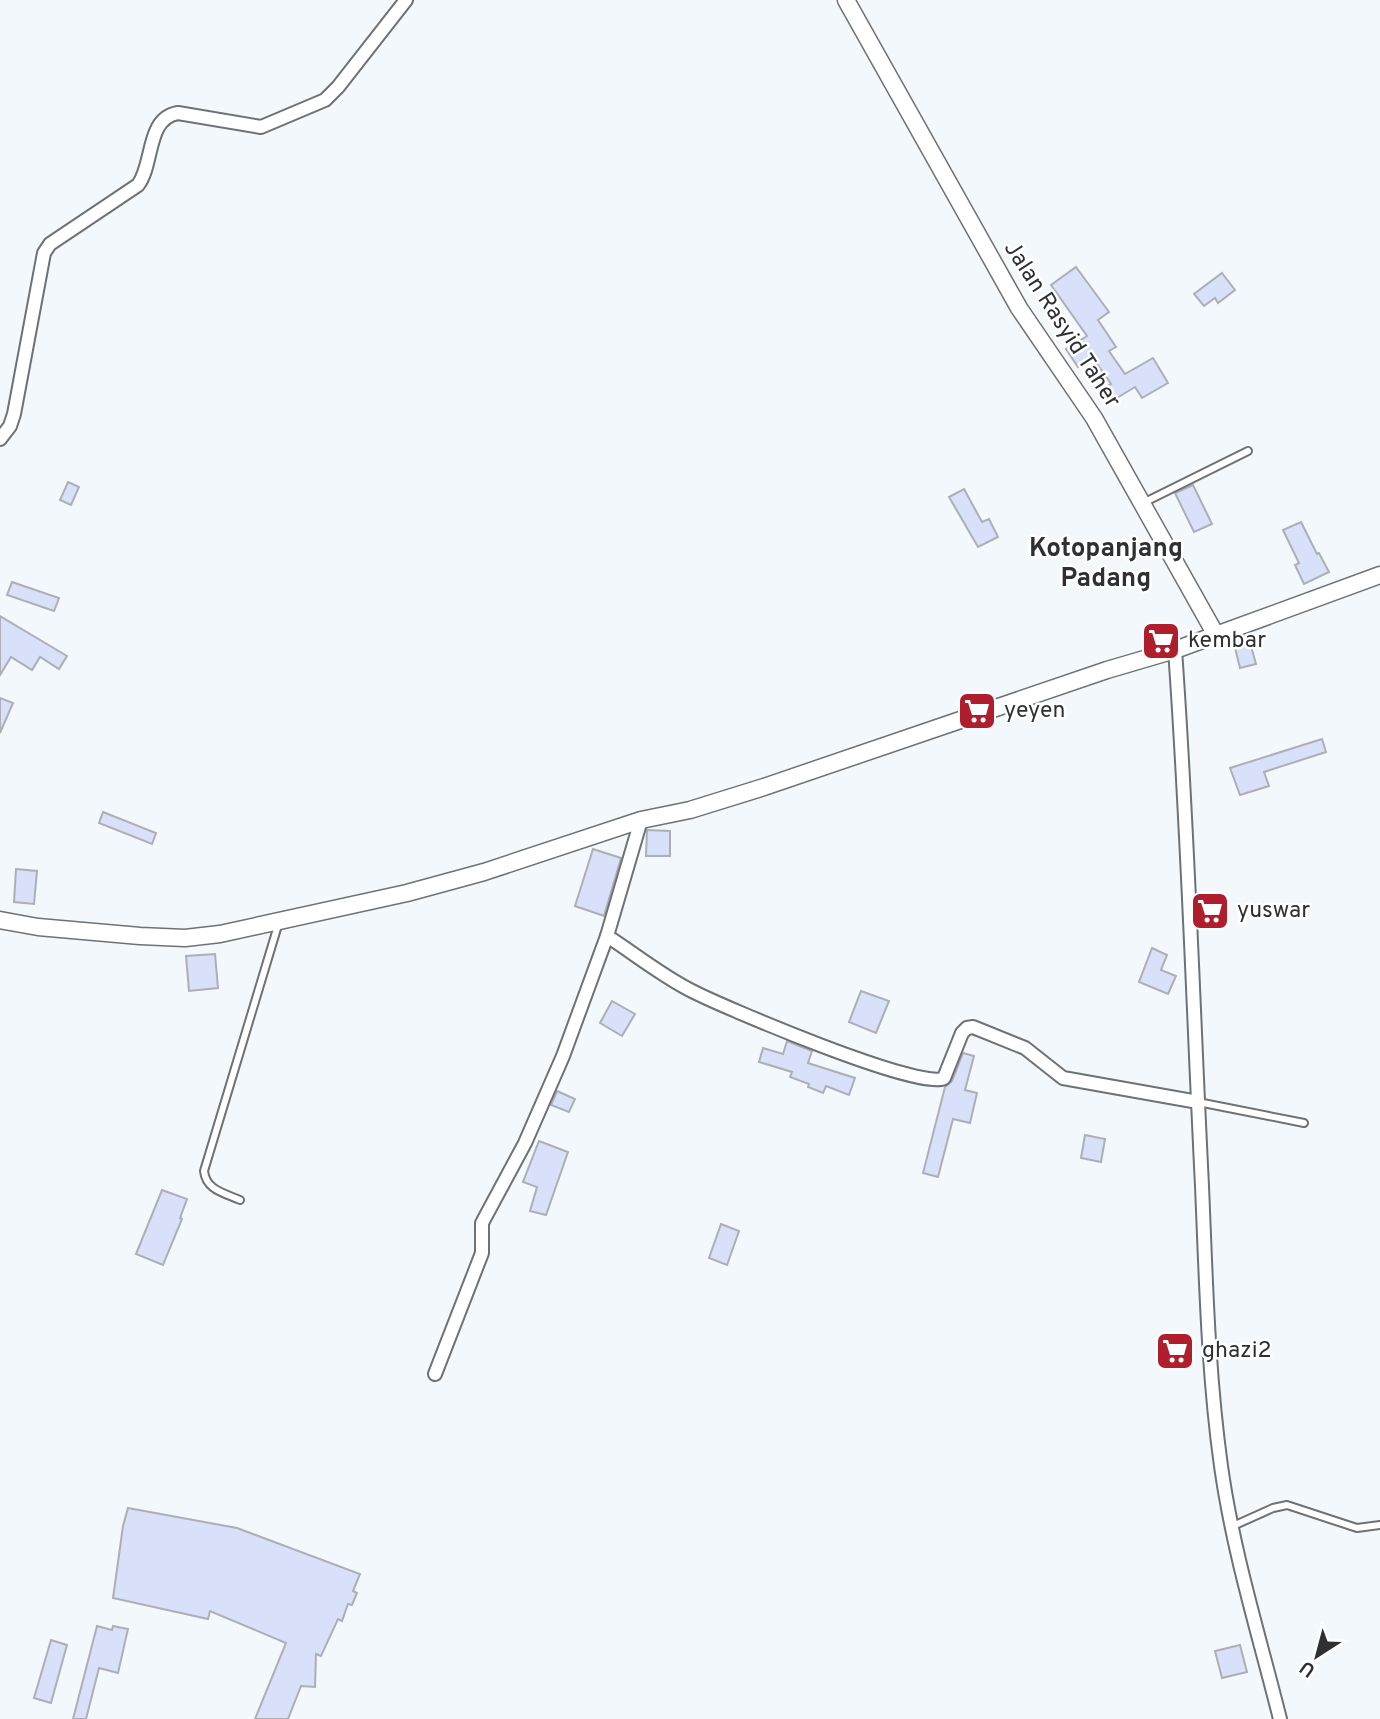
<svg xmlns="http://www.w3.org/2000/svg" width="1380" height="1719" viewBox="0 0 1380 1719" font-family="Overpass,sans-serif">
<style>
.building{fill:#d9e0f9;stroke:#adafb4;stroke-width:2}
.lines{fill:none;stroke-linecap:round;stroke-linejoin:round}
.service-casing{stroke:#6e7275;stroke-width:10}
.minor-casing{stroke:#6e7275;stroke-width:16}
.tertiary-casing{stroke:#6e7275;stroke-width:19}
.service{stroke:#fff;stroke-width:6}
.minor{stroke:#fff;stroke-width:12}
.tertiary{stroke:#fff;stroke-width:16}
.labels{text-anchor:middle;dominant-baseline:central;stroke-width:5;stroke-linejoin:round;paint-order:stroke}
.street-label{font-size:23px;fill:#2e3032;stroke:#fff}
.poi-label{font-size:23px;fill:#2e3032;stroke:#fff;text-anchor:start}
.quarter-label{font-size:26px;font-weight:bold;fill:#2e3032;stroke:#fff}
</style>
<rect width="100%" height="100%" fill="#f3f8fc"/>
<g class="building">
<polygon points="1076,267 1109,312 1098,320 1116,347 1109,351 1125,374 1153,358 1168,383 1142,398 1135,387 1107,404 1099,391 1111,384 1092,357 1078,367 1066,349 1087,336 1051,285"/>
<polygon points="1222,273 1235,290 1218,303 1215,298 1204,306 1194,294"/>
<polygon points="68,482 79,487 71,505 60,500"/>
<polygon points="1193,485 1212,524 1194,532 1175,493"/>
<polygon points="964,489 982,522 989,519 998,537 978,547 949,497"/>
<polygon points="1301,522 1317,554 1319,553 1329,572 1304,584 1295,565 1299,563 1283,530"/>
<polygon points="12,582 59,598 54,611 7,595"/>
<polygon points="0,616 67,656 59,669 40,657 32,670 11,657 0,675"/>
<polygon points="1248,635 1256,664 1240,668 1233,640"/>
<polygon points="0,698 13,703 0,733"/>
<polygon points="1322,739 1326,752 1264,772 1269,786 1240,795 1230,768"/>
<polygon points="103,812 156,833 152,844 99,823"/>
<polygon points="647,830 670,831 670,856 646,856"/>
<polygon points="593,849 621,858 604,916 575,906"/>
<polygon points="16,869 37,871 34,904 14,902"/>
<polygon points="1152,948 1167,955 1161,970 1176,976 1168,994 1139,982"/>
<polygon points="215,954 218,988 189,991 186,956"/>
<polygon points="861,991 889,1001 876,1033 849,1022"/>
<polygon points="612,1001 635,1014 622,1036 600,1023"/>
<polygon points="787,1041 812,1051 808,1063 855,1078 849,1095 826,1086 823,1093 808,1087 809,1084 790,1077 792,1072 759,1062 763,1048 783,1054"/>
<polygon points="963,1053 974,1056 965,1090 977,1093 970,1123 953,1119 938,1177 923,1173 945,1087 952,1081"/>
<polygon points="557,1091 575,1099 569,1112 551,1105"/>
<polygon points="1085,1135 1105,1139 1101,1162 1081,1158"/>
<polygon points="539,1141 568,1152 546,1215 530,1211 537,1187 523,1182"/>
<polygon points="162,1190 187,1199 180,1218 182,1219 163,1265 136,1254"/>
<polygon points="721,1224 739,1231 727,1265 709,1258"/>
<polygon points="128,1508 237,1528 360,1574 353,1591 357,1593 352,1605 348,1604 342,1621 338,1619 321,1656 316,1654 315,1687 301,1686 288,1719 255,1719 286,1643 210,1611 208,1619 113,1598 123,1526"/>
<polygon points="97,1626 112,1630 113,1626 128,1629 118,1673 99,1668 86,1719 73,1719"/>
<polygon points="51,1640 67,1645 51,1703 34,1698"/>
<polygon points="1240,1645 1247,1672 1222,1678 1215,1651"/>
</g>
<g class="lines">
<defs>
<g id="service">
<polyline points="1143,503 1248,451"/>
<polyline points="1198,1102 1304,1123"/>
<path d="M 240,1200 C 224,1193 206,1190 204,1171 L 279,922"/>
<polyline points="1233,1526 1273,1508 1287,1505 1357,1528 1380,1525"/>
</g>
<g id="minor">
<path d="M 0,439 L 10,426 L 14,414 L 44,253 L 50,244 L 138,185 C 154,164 146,118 178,113 L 261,127 L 325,100 L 338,87 L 406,0"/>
<path d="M 1175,650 C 1188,829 1193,1007 1202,1186 C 1206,1280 1208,1373 1221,1466 C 1233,1552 1259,1635 1280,1719"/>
<path d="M 641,820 L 607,936 C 635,954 662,976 692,991 C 723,1007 923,1092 944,1078 L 962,1033 L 967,1028 L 973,1027 L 1025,1048 L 1063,1078 L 1198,1102"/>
<polyline points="435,1374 482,1253 482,1223 525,1143 563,1056 607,936"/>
</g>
<g id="tertiary">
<polyline points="1216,635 1380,575"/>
<polyline points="0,920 38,927 140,936 185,938 220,934 407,893 484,872 641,820 690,810 764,787 1107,670 1175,650 1216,635 1094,418 1019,308 846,0"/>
</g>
</defs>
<use href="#service" class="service-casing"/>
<use href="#minor" class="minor-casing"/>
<use href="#tertiary" class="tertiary-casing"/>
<use href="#service" class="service"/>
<use href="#minor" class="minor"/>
<use href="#tertiary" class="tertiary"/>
</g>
<defs>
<symbol id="supermarket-square" viewBox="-11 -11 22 22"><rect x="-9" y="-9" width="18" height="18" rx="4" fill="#b01d2d" stroke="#fff"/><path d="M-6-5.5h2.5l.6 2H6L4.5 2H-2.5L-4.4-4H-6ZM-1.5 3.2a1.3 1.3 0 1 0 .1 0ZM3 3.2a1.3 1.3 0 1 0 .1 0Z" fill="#fff"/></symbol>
</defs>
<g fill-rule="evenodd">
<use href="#supermarket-square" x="1139" y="619" width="44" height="44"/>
<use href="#supermarket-square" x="955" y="689" width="44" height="44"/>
<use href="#supermarket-square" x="1188" y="889" width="44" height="44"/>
<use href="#supermarket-square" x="1153" y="1329" width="44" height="44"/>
</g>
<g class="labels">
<g class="street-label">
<text transform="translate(1061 325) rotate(57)">Jalan Rasyid Taher</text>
</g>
<g class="poi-label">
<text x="1188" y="641">kembar</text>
<text x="1004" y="711">yeyen</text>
<text x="1237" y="911">yuswar</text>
<text x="1202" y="1351">ghazi2</text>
</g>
<g class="quarter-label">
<text x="1106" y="549">Kotopanjang<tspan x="1106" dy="30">Padang</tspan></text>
</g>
</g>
<g transform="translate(1317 1656) rotate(216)" stroke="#ffffff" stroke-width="5" paint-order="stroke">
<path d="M0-5L12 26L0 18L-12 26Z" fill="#2e3032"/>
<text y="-10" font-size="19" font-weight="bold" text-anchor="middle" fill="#2e3032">U</text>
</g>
</svg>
